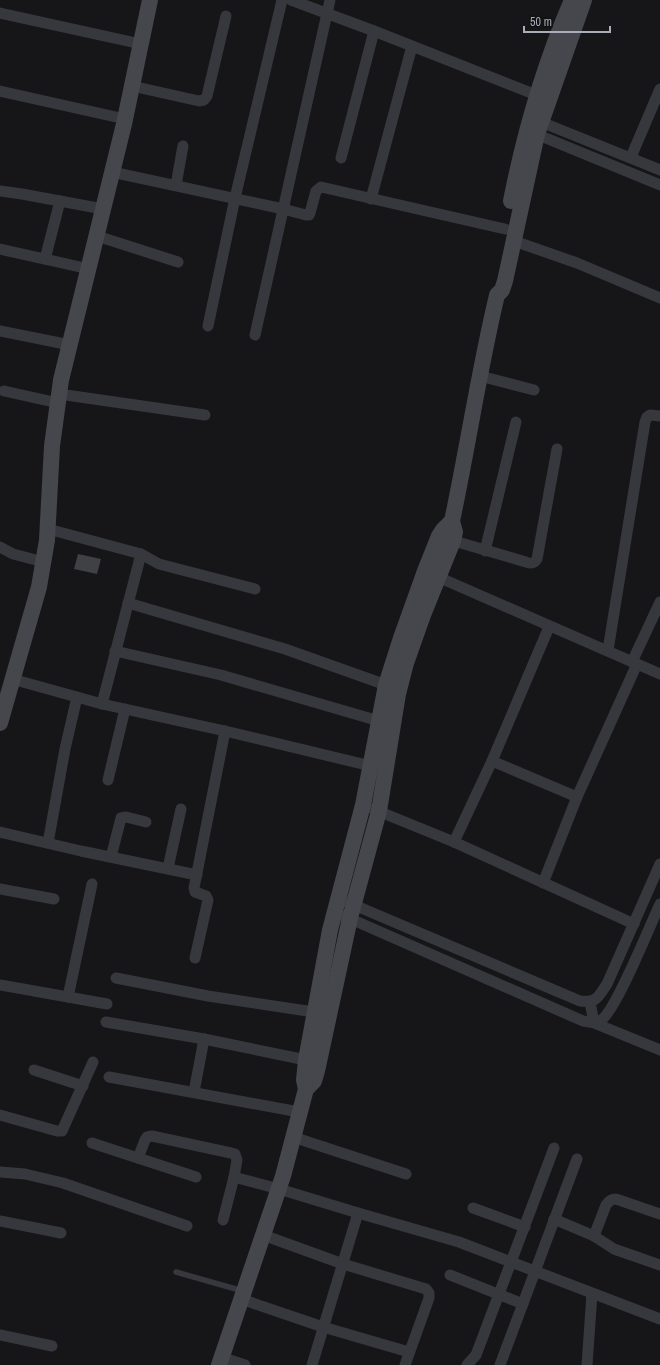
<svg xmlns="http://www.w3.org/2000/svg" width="660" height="1365" viewBox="0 0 660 1365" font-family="'Archivo Narrow',sans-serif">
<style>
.building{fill:#404145}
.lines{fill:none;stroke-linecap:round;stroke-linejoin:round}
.lane{stroke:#37383d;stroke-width:5.5}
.street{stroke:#37383d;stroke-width:11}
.secondary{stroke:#45474d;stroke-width:16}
</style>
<rect width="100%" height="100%" fill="#161618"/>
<polygon class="building" points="78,554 101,559 97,574 74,569"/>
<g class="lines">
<polyline class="lane" points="176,1272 243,1291"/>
<g class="street">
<polyline points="291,0 374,31 544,98"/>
<polyline points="0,13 141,44"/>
<polyline points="132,86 199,101 204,100 207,96 226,16"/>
<polyline points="0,91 125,119"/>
<polyline points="536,120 660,170"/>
<polyline points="531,132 660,185"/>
<polyline points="631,157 660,89"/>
<polyline points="341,158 374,31"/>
<polyline points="112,172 283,209 306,215 309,215 310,213 316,191 321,187 505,229"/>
<polyline points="176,185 183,146"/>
<polyline points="0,191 22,194 103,209"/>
<polyline points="371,199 412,46"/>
<polyline points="97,236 178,262"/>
<polyline points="514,241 577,263 660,298"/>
<polyline points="0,249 89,269"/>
<polyline points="45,259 60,201"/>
<polyline points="208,326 235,198 282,0"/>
<polyline points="0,331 70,345"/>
<polyline points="255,335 330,0"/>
<polyline points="480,376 534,390"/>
<polyline points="4,391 58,403"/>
<polyline points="59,394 205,415"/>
<polyline points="48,529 141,554 159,564 255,589"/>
<path d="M 447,539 L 526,562 C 531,564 534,564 537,559 L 557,449"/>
<polyline points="0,547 13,554 44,562"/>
<polyline points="485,551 516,422"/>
<path d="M 438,577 C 512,610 586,641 660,674"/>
<polyline points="128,603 285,649 386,685"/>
<polyline points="608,650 645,422 647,417 650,415 660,416"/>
<polyline points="115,651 221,675 379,721"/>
<polyline points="632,662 660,602"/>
<polyline points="12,679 102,704 225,731 371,766"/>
<polyline points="102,704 141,554"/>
<polyline points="492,761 577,797"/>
<polyline points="108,780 125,709"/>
<polyline points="373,809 454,842 634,924"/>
<polyline points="0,832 81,851 197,875"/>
<polyline points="454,842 492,761 549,627"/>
<polyline points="48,843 65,749 77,697"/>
<polyline points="111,857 121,818 126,817 146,822"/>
<polyline points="168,868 181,809"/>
<polyline points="543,883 577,797 637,664"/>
<polyline points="0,889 54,899"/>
<path d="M 347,902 L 580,1001 C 597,1003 598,997 607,984 L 660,864"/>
<path d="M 344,916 L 583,1021 C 590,1022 595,1024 601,1020 C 615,1013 651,923 660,904"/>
<polyline points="195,958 208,900 206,896 195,892 194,888 225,731"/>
<polyline points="116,978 208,996 314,1012"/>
<polyline points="0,985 68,997 92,884"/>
<polyline points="68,997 107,1004"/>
<polyline points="590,1002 594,1023 660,1050"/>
<polyline points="106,1022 204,1039 306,1060"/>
<polyline points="34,1070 83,1086"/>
<polyline points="109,1077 299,1112"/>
<polyline points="194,1092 204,1039"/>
<polyline points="0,1115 57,1131 62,1131 93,1062"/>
<polyline points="293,1137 406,1174"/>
<polyline points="92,1143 196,1177"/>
<polyline points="138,1158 145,1140 147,1137 152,1136 231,1153 235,1154 237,1160 234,1177 279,1189 358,1213 459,1242 660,1319"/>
<polyline points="0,1172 25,1174 63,1183 187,1226"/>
<polyline points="473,1208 525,1227"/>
<polyline points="554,1219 594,1236 614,1249 660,1265"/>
<polyline points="223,1220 234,1177"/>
<polyline points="0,1221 61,1233"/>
<polyline points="263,1235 343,1264 426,1289 429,1293 429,1298 405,1365"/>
<path d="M 594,1236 L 606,1205 C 609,1201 611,1199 616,1199 L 660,1214"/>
<polyline points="450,1275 523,1304"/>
<polyline points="241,1299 323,1327 409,1352"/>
<polyline points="0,1335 52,1346"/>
<polyline points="221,1357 245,1365"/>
<polyline points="312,1365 358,1213"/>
<polyline points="467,1365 476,1355 554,1148"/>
<polyline points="500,1365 577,1159"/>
<polyline points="587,1365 592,1294"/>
</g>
<g class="secondary">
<path d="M 511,201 C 525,130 543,67 572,0"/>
<polyline points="0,723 39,587 47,540 52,446 61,380 124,124 150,0"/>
<path d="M 306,1089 L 314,1081 L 317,1071 L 350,918 L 379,811 L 398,694 L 406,663 L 423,615 L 453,541 L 455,532 L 452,521 C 468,446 479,370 497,295 L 502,290 L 505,281 L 537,134 L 584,0"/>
<polyline points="219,1365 283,1176 306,1089 304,1080 306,1060 330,930 363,805 386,685 401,638 425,571 439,536 443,530 452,521"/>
</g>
</g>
<path d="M524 26v6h86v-6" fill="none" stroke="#a8adb8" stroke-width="2"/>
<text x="530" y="26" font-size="12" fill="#a8adb8" stroke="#111113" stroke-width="3" paint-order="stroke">50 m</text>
</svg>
